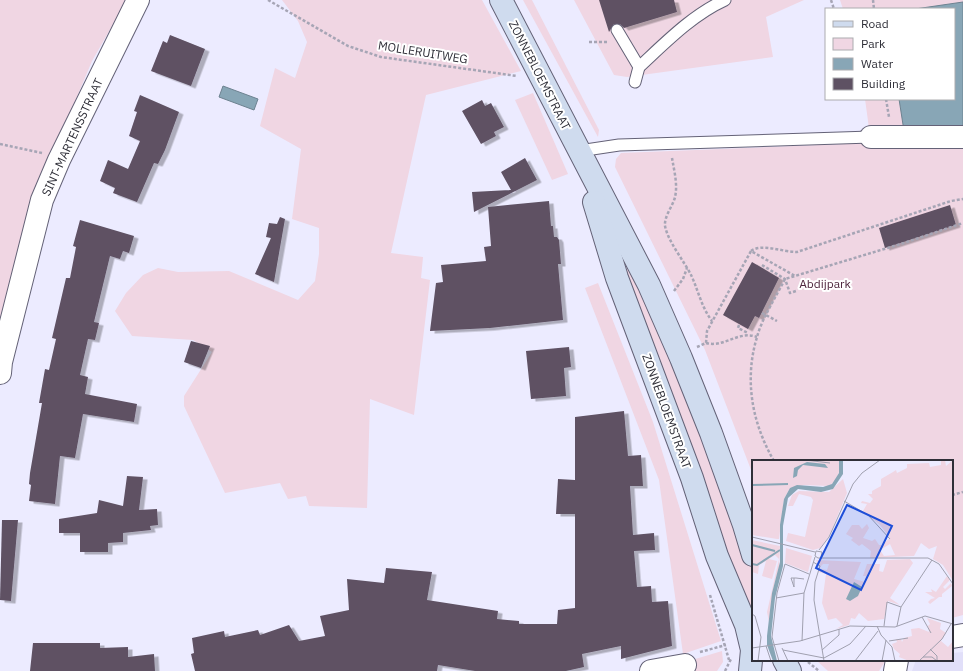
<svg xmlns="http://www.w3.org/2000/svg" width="963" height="671" viewBox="0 0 963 671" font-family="'IBM Plex Sans',sans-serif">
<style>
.built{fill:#e1dff9}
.green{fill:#f0d6e3}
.water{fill:#88a6b6;stroke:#6d8290}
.building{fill:#5e5163;filter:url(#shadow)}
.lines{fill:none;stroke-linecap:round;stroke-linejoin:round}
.lane-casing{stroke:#646277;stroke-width:13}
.street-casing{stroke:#646277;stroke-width:24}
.secondary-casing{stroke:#646277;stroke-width:24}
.path{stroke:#a6a5b5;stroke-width:2.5;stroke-dasharray:3 2;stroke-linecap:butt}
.lane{stroke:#fff;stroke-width:11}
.street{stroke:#fff;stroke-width:22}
.secondary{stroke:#cfdbee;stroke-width:22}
.labels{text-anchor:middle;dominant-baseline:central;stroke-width:4;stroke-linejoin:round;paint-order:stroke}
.street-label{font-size:12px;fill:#2f2f38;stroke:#fff}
.park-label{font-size:12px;fill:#4f253d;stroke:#fff}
.inset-river{fill:none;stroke:#88a6b6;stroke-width:2}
.inset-road{fill:none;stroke:#a0a0af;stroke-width:1}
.view{fill:#1d4ed8;fill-opacity:0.15;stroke:#1d4ed8;stroke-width:2}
.inset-edge{fill:none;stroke:#2f2f38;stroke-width:2}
</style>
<defs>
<filter id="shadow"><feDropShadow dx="4.5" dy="2.5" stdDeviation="0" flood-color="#0004"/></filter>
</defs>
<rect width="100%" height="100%" fill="#ecebff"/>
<polygon class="built" points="963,652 963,671 912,671 916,660 952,660 952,653"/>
<g class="green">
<polygon points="0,0 127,0 92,61 58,142 0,341"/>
<polygon points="282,0 482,0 521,71 426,95 391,253 423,257 421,278 430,280 414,415 370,399 367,508 309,506 306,496 288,499 280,483 225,493 184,406 184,396 212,352 193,340 132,336 115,311 126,293 143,275 158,268 178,272 229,271 298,300 315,281 319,254 319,228 292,219 301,149 260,126 275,68 295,78 307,42 298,21"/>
<polygon points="523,0 532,0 599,130 598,137"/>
<polygon points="574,0 804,0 766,17 773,57 627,77 614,75"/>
<polygon points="840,0 963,0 963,615 952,618 952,461 753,461 753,475 705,350 615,167 616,159 621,153 871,143 865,99 954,99 954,9 843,9"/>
<polygon points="533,93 568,174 552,180 515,100"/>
<polygon points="630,269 635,272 736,514 753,570 753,626 625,270"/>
<polygon points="598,283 653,422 721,641 683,654 659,480 585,288"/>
<polygon points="722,651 723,662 717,671 692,671 692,660"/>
<polygon points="816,660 886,660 879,671 828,671"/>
</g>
<g class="water">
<polygon points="963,2 963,130 904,131 899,99 954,99 954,9 915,9"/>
<polygon points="223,86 258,99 254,110 219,97"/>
</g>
<g class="building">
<polygon points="599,0 674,0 677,12 624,28 620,24 614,24 609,32"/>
<polygon points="170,35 205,49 191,86 151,71 163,41 167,43"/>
<polygon points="140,95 179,112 165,150 158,164 154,163 137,202 113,193 115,188 100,181 108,160 128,169 140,141 129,136 137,112 134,111"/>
<polygon points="482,100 485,106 491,103 504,127 494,132 496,136 481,144 462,111"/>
<polygon points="525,158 537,180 474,212 472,192 511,190 501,172"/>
<polygon points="549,201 551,226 553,226 554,237 557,237 559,240 561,264 558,264 563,320 490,328 430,331 436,283 443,282 441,265 486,261 484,247 491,246 488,207"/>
<polygon points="950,205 956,225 885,248 879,228"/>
<polygon points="280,217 285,219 274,282 255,274 271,238 266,237 269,223 277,224"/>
<polygon points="80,220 134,236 129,253 123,251 120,259 110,256 94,322 99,323 95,340 88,339 80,375 88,377 85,394 137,404 134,422 83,414 75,458 60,456 55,504 29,501 31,485 29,484 30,473 42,403 39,403 45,369 49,370 56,339 52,338 66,278 70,278 76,247 73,246"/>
<polygon points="752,262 779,278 759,318 755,316 748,329 723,315"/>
<polygon points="191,341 210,346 201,368 184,362"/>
<polygon points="569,347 571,367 564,368 566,396 531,399 526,351"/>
<polygon points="624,411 628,456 641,455 643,486 630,486 633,535 654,533 655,550 634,551 637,587 651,586 652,602 668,601 672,646 621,659 621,646 582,654 584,667 566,671 475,671 438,665 437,671 195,671 191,654 194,653 192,638 224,631 225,637 258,630 260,635 289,625 299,641 325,636 320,616 349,610 347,579 384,583 386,568 432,572 427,600 498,611 497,619 519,621 519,624 557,624 558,610 575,608 575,514 556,514 558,479 575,480 575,417"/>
<polygon points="127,476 143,477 139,510 157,509 158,525 150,526 151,530 123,533 123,542 108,543 108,552 80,552 80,533 59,533 59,519 97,513 99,500 123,506"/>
<polygon points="2,520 18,520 11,601 0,600"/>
<polygon points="33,643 100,643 100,648 128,647 128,657 154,654 155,671 30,671"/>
</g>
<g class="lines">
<defs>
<g id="lane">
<polyline points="617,30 639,67 635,82"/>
<path d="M 639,67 C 665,43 692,15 725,0"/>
<polyline points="579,151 619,145 871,137"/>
</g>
<g id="street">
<polyline points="871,137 963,137"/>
<polyline points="0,373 1,362 42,200 59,160 138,0"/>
<polyline points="952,637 963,635"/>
<polyline points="651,671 685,665"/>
<polyline points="895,671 897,660"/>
</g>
<g id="secondary">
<polyline points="501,0 649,285 681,358 711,433 744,525 753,555"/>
<polyline points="594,202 617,278 692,478 717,556 746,625 752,650 750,671"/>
<polyline points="784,660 790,671"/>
</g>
</defs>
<use href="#lane" class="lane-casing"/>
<use href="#street" class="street-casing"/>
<use href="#secondary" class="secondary-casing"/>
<g class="path">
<polyline points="268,0 348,46 381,57 517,76"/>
<polyline points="831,0 834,9"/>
<polyline points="873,0 874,9"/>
<polyline points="589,42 608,42"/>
<polyline points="886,99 889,117"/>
<polyline points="0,144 42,153"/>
<path d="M 672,158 C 674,170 678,185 675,197 C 673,206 664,216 665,226 C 668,242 685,262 692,277 C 699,293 702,308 712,321"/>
<path d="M 751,251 C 762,243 782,252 797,252 L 951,201 L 963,199"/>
<polyline points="762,265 785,279 790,293 796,291"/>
<polyline points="674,291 683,279 687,268"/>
<polyline points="762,313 777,321"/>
<polyline points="739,325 738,328 748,333"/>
<path d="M 706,343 C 724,348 739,330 757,337"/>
<polyline points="697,347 706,343 707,331 751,251 795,276"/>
<path d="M 774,461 C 752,423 744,380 757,337 C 762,318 776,297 785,279 L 904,243 L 963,223"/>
<polyline points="952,495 963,492"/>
<polyline points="710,595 729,660"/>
<polyline points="700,652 726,645"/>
<polyline points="808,662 819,671"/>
<polyline points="725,671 731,659"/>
</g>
<use href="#lane" class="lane"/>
<use href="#street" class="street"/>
<use href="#secondary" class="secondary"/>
</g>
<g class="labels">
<g class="street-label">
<text transform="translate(423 52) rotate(9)">MOLLERUITWEG</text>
<text transform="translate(540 75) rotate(63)">ZONNEBLOEMSTRAAT</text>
<text transform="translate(72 137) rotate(-65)">SINT-MARTENSSTRAAT</text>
<text transform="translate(667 411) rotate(70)">ZONNEBLOEMSTRAAT</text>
</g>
<g class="park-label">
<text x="825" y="283">Abdijpark</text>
</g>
</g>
<g transform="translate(752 460)">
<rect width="201" height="201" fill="#ecebff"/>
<path d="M 0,0 L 87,0 L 88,10 L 84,20 L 78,26 L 52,25 L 37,30 L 32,39 L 27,79 L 25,79 L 0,75 ZM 189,0 L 193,0 L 194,6 L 201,0 L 201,121 L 191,105 L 181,99 L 185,86 L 177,89 L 169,83 L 162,96 L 118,98 L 119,91 L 110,84 L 107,86 L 99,80 L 101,78 L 94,74 L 100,65 L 107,65 L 110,69 L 115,64 L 117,68 L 111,78 L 120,81 L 123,79 L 127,85 L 130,85 L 138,78 L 128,65 L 111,51 L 115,44 L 109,43 L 110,41 L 118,43 L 121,39 L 116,34 L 120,34 L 120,31 L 129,26 L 129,19 L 141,12 L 144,10 L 145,13 L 155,8 L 155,4 L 177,3 L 178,7 L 189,5 ZM 138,84 L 143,95 L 132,96 L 128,90 ZM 91,19 L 95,33 L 77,76 L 68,88 L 61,90 L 34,81 L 36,73 L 53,77 L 61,40 L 59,37 L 47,34 L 41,46 L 36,46 L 40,35 L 47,31 L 77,32 ZM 0,80 L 28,86 L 27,107 L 21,129 L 17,162 L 15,152 L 27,99 L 23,95 L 17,99 L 25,101 L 20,119 L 10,116 L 14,101 L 7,105 L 6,114 L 0,112 ZM 34,88 L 60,96 L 56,112 L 33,103 ZM 158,99 L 161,103 L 138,138 L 148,145 L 136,141 L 132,159 L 116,161 L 107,153 L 103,159 L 99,158 L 97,165 L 84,169 L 91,165 L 84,158 L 76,160 L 70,143 L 74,114 L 67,112 L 68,109 L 75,110 L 77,104 L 71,104 L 68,107 L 64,100 L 109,102 L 102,119 L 113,122 L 114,116 L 111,116 L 115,104 L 128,104 L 127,111 L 131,112 L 135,100 ZM 195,116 L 198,120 L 191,127 L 193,129 L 199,123 L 200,126 L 190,134 L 190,137 L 187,137 L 178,144 L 176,142 L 179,139 L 183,138 L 173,132 L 180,132 L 179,129 L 184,132 ZM 175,158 L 189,163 L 188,169 L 194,173 L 189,181 L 196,187 L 201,181 L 201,201 L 157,201 L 147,197 L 148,194 L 142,189 L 140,184 L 145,182 L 144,179 L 149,179 L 150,182 L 152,178 L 160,176 L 159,169 L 167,168 L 177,172 L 176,166 L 178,164 Z" fill="#f0d6e3" fill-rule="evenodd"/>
<path d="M 87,0 L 91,0 L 91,14 L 81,29 L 69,32 L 46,29 L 36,38 L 31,66 L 31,106 L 23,138 L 19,176 L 25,201 L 21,201 L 15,185 L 15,176 L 20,133 L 28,102 L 28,65 L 32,39 L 38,28 L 45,25 L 71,27 L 80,24 L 87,13 ZM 55,2 L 73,4 L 76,8 L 51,5 L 46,10 L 45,16 L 41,18 L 42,8 ZM 102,122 L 110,127 L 106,136 L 98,141 L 94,139 Z" fill="#88a6b6"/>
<path class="inset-river" d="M 0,25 L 36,24M 0,85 L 23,91M 0,104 L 5,105 L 28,90"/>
<path class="inset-road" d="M 53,0 L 78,3M 92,41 L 116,55 L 138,79M 0,77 L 63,92M 67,90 L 77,77 L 101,24 L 110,13 L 128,0M 69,97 L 70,92 L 64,91 L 63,96 L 66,98 L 176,98 L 187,104 L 201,124M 61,102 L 68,106 L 63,122 L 62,140 L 72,201M 42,118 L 42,127 L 39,118 L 44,118 L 52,119M 24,138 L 52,133M 0,154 L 3,156 L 9,177 L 6,201M 170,157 L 179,173M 125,166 L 129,175 L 140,187 L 143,201M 132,166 L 135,142 L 149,147M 145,166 L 149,147 L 180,100M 50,181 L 52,133 L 63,97M 137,181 L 156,178M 14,186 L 19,201M 0,188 L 48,181 L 98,166 L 143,167 L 173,156 L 201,164M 30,188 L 36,201M 178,189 L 185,196 L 185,201M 31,190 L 72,198 L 98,184 L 114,166M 70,190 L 87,175 L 87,169M 171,197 L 180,197 L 185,201M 27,201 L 20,177 L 25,133 L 33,104 L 57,114M 103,201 L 126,171M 130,201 L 134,180M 167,201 L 190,179 L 199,164"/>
<path class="view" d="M 95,45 L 140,66 L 109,130 L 64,108 Z"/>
<rect width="201" height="201" class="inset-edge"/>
</g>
<rect x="825" y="8" width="130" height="92" fill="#ffffff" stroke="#acacaf"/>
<rect x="833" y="21" width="20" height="6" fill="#cfdbee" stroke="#acacaf"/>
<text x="861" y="28" font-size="12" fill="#2f2f38">Road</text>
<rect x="833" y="38" width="20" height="12" fill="#f0d6e3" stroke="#acacaf"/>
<text x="861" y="48" font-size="12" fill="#2f2f38">Park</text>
<rect x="833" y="58" width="20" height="12" fill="#88a6b6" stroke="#acacaf"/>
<text x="861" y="68" font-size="12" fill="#2f2f38">Water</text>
<rect x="833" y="78" width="20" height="12" fill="#5e5163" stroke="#acacaf"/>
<text x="861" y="88" font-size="12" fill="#2f2f38">Building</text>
</svg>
